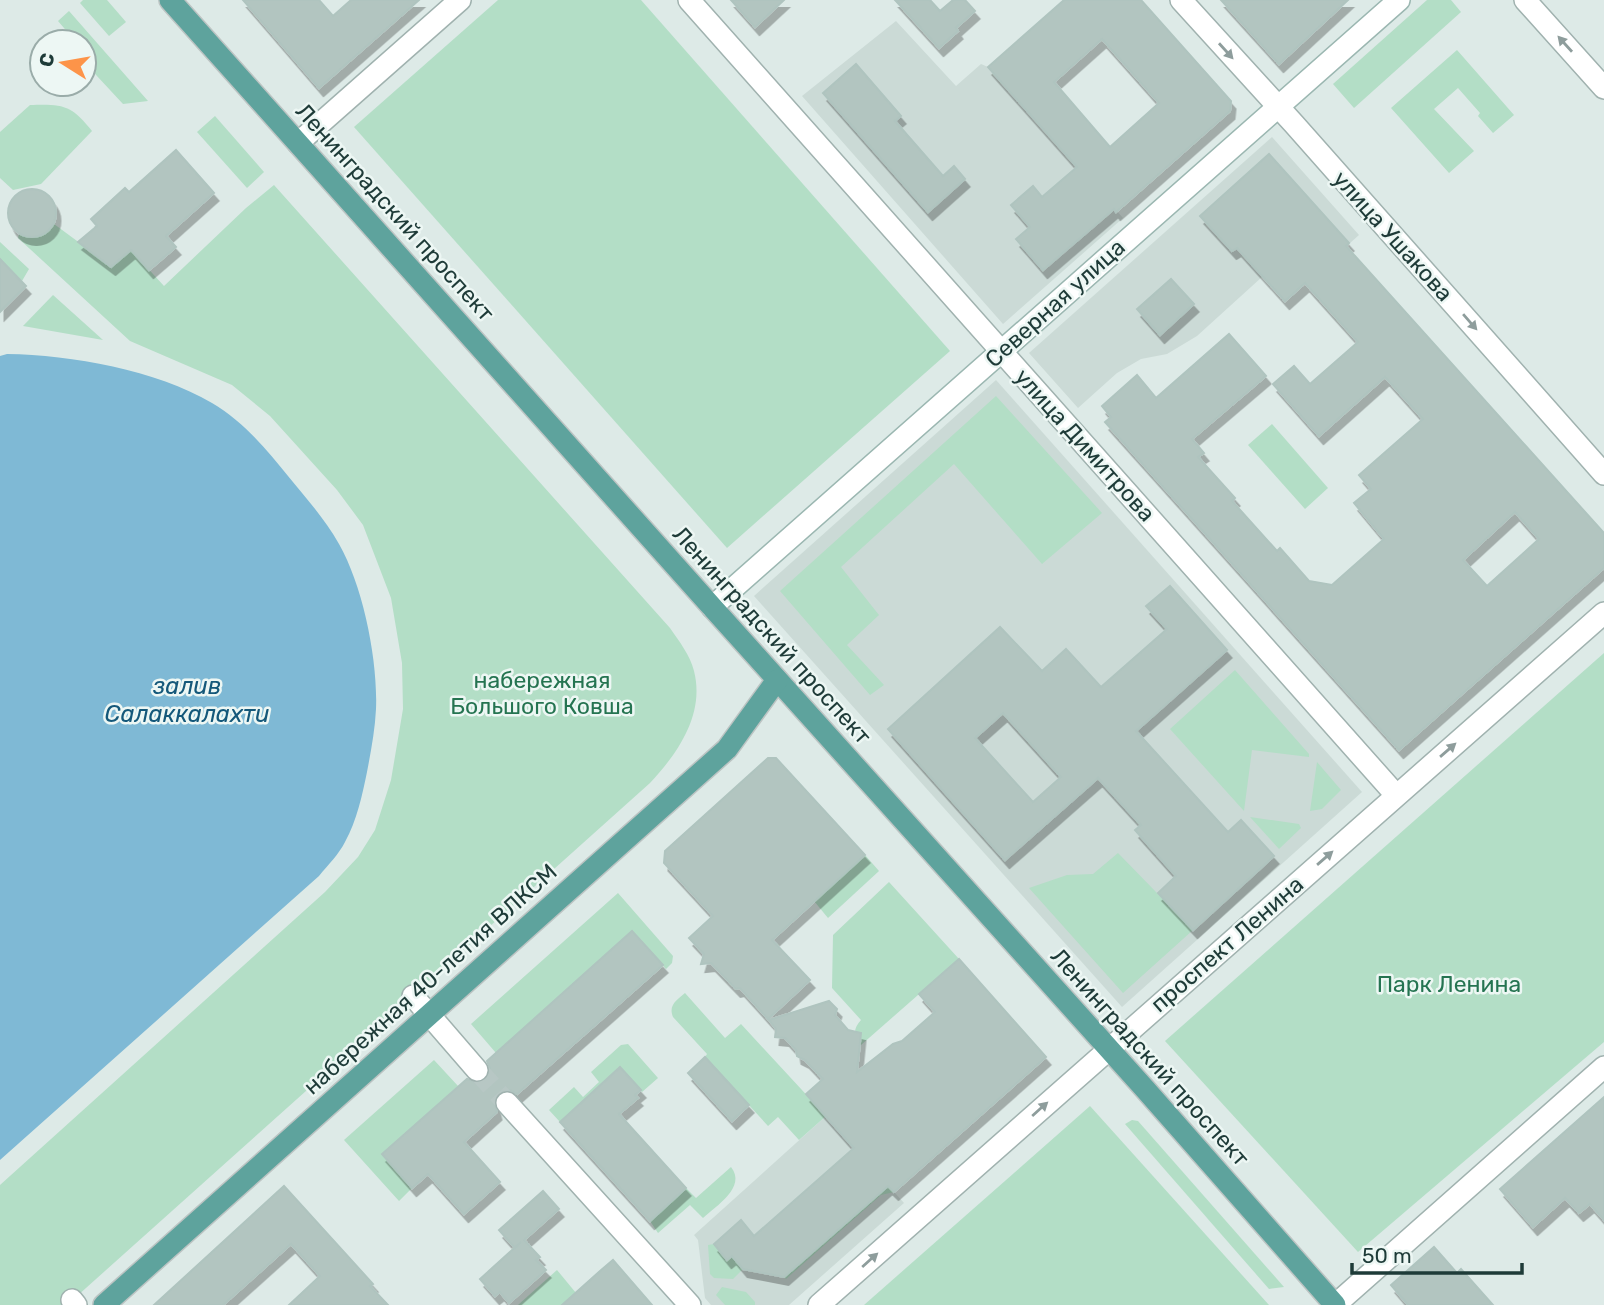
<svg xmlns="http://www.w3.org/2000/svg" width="1604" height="1305" viewBox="0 0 1604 1305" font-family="Rubik,sans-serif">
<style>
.built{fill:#cbdad6}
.green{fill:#b3dec6}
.water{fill:#7fb9d5}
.building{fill:#b2c5c0;stroke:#afc4bf;stroke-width:2;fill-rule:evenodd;filter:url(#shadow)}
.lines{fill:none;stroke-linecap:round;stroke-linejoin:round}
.minor-tunnel{stroke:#b7c7c4;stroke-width:21;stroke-dasharray:21 10;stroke-linecap:butt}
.minor-casing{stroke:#a0b2af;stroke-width:24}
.secondary-casing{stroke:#9bb7b1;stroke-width:24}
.primary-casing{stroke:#bcc4c3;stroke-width:24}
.minor{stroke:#fff;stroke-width:21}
.secondary{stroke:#fff;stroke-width:21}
.primary{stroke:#5ea39d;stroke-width:21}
.oneway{fill:#8e9d9c}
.labels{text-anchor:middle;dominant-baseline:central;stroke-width:5;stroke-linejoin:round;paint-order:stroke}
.street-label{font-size:23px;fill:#1e3b38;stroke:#edf7f4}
.park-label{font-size:23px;fill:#257451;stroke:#edf7f4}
.water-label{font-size:24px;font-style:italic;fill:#14587a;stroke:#edf7f4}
</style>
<defs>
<filter id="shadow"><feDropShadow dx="4.5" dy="8" stdDeviation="0" flood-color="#0004"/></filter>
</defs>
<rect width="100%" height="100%" fill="#ddeae7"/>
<g class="built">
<polygon points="896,21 956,86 981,64 988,67 1123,218 1003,324 802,96"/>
<polygon points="1272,137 1359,235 1285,301 1262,277 1197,336 1167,354 1141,359 1117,373 1078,408 1029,353"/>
<polygon points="996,380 1362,792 1122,1007 754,596"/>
<polygon points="826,1116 904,1203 789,1305 711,1305 705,1298 698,1240 694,1235"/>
</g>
<g class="green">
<polygon points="83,0 107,0 126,22 109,36 80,3"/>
<polygon points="498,0 641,0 950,351 727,548 354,127"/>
<polygon points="1427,0 1451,0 1461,12 1354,108 1333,84"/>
<polygon points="69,11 148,101 123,104 84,62 84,42 76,42 58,21"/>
<polygon points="1457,50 1514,115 1493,133 1478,116 1480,113 1458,88 1434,109 1474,151 1449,173 1391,108"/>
<path d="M 30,105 C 64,104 71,105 92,131 L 41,184 L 13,190 L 0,178 L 0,132 Z"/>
<polygon points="215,116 264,172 247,188 197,132"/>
<path d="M 274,185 L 670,628 C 679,641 690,655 694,671 C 705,714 678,753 650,783 L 67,1305 L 0,1305 L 0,1185 L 325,892 L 358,857 L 375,830 L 391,780 L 403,709 L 402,663 L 391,598 L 363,525 L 337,490 L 270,416 L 232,385 L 130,341 L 18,238 L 19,234 C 33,239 45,237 54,224 L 111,266 L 131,250 L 164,286 L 246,208 Z"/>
<polygon points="0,242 29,269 22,281 4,263 0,267"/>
<polygon points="53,295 103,340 23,326"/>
<polygon points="996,396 1102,513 1042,564 954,464 841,567 879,615 847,645 884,685 870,695 780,591"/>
<polygon points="1272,424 1328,488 1305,509 1248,445"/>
<polygon points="1604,653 1604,1042 1358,1252 1165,1041"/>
<polygon points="1235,670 1309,754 1309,757 1252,750 1244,811 1170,729"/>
<polygon points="1317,762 1341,790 1322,809 1310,811"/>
<polygon points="1250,817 1299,824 1301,828 1279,849"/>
<polygon points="1118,853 1193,930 1123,993 1029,888 1067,875 1093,874"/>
<polygon points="865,855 879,871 828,918 814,901"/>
<path d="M 889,882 L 959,959 L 861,1045 C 853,1035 853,1029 861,1020 L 832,988 L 833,935 Z"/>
<polygon points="618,893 673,956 672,963 666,969 632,931 496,1053 471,1024"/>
<path d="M 685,993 L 725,1038 L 741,1024 L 826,1116 L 799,1140 L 778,1117 L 768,1126 L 705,1057 L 707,1054 L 673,1017 C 668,1005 677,1000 685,993 Z"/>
<polygon points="628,1044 658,1078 642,1092 620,1068 560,1122 549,1110 574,1087 583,1097 599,1082 591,1072 621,1045"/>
<polygon points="434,1060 458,1086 383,1154 412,1188 399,1201 344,1140"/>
<polygon points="1090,1106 1269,1305 864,1305"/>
<polygon points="1132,1120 1138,1121 1284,1287 1269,1289 1125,1124"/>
<path d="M 731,1167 C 747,1187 716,1206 703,1218 L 690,1205 L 658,1233 L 650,1221 L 686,1188 L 696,1198 Z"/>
<polygon points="888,1186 894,1192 881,1195 786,1279 784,1277"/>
<polygon points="714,1244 727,1259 732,1256 743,1269 733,1279 714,1278 710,1274 708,1245"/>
<polygon points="557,1270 576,1293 562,1305 518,1305"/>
<polygon points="722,1287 746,1292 755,1302 755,1305 725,1305 716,1295"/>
</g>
<path class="water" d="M 7,354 C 72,355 156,370 212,403 C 243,421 266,449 288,476 C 306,498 325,519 339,544 C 363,586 378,660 376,709 C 375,730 371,751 367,772 C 362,796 357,820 345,842 C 339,854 328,865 319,876 L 0,1160 L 0,356 Z"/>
<g class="building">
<polygon points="243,0 319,0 333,16 351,0 419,0 319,88"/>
<polygon points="731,0 784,0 755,27"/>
<polygon points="895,0 930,0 940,11 953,0 965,0 975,11 956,28 958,31 939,48"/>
<path d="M 1064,0 L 1141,0 L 1231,101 L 1230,111 L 1116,212 L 1114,209 L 1043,270 L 1016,239 L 1030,227 L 1011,205 L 1033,186 L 1042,197 L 1077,167 L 988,67 ZM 1102,39 L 1159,103 L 1110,147 L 1054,82 Z"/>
<polygon points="1221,0 1348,0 1279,64"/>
<polygon points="856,64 901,116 895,121 943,176 954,166 965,179 928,212 823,93"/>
<polygon points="176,150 214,193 166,236 176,247 149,270 131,250 111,267 78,242 97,226 91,219 125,188 129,192"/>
<path d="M 1269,154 L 1349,243 L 1346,246 L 1604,533 L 1604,568 L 1399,750 L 1105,422 L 1111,417 L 1102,406 L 1137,375 L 1156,398 L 1229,334 L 1266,376 L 1192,439 L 1204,453 L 1198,457 L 1235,498 L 1232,501 L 1277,551 L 1280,548 L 1309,581 L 1332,585 L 1384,539 L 1354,503 L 1371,489 L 1359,475 L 1423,419 L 1385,377 L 1319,436 L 1273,384 L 1294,366 L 1310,384 L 1358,342 L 1305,283 L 1285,301 L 1237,248 L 1232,251 L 1200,216 ZM 1515,512 L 1539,539 L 1487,586 L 1463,560 Z"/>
<circle cx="32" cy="213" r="24"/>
<polygon points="0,259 26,286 0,312"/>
<polygon points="1171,279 1194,304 1160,335 1137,309"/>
<path d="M 1170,586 L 1227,650 L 1136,731 L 1228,832 L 1241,820 L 1274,856 L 1193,930 L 1158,893 L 1176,876 L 1135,830 L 1141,825 L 1098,778 L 1005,860 L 888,729 L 1000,627 L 1042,671 L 1066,649 L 1101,687 L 1167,629 L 1146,606 ZM 1003,713 L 1061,777 L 1033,802 L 975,738 Z"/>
<polygon points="768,758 776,758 865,855 772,940 810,980 768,1019 740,988 736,989 711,963 701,964 704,954 689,938 713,916 664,863 665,851"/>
<polygon points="632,931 663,965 517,1094 510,1090 499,1093 494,1100 497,1112 464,1142 500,1182 464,1214 428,1174 412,1188 382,1154 467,1079 479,1083 486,1079 490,1068 487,1061"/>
<polygon points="959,959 1046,1057 894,1192 888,1186 784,1277 743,1269 732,1256 727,1260 714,1244 741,1220 754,1236 854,1148 806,1094 823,1079 805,1060 797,1056 796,1050 785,1038 775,1037 776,1029 769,1020 829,1001 837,1009 835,1015 848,1030 861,1033 857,1072 893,1044 902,1041 935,1012 919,994"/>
<polygon points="705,1057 749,1105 732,1121 688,1073"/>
<polygon points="620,1067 641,1090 635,1095 638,1098 619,1114 686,1188 650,1221 560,1122"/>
<polygon points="1604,1097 1604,1220 1590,1204 1579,1213 1565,1198 1533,1227 1500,1189"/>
<polygon points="284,1186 373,1284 370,1286 388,1305 289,1305 320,1276 291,1244 223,1305 154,1305"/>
<polygon points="543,1191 559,1209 524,1240 540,1257 536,1260 546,1270 509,1303 500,1292 495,1296 480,1279 521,1242 515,1248 499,1230"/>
<polygon points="1434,1247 1457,1273 1461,1269 1493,1305 1408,1305 1391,1285"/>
<polygon points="613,1260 652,1305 562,1305 600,1271"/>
</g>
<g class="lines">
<polyline class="minor-tunnel" points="477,1070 507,1103"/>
<defs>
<g id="minor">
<polyline points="689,0 1396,795"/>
<polyline points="1181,0 1294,124 1604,474"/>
<polyline points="1525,0 1604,88"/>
<polyline points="298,143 460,0"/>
<polyline points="413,996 477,1070"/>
<polyline points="507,1103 690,1305"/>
<polyline points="72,1300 76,1305"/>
<polyline points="819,1305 1604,613"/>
<polyline points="1335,1305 1604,1067"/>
</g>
<polyline id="secondary" points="712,607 1399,0"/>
<g id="primary">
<polyline points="170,0 712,607 1145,1089 1335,1305"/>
<polyline points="104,1305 727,749 777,680"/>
</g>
</defs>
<use href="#minor" class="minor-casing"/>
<use href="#secondary" class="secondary-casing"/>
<use href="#primary" class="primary-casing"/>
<use href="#minor" class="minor"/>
<use href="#secondary" class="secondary"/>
<use href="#primary" class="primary"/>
</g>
<defs><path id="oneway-solid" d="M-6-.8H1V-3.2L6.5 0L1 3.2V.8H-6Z" transform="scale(1.75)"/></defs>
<g class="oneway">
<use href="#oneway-solid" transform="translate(1565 44) rotate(-132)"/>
<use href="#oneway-solid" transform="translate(1226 51) rotate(48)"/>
<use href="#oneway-solid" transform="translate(1470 322) rotate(49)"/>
<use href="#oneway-solid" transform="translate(1448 750) rotate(-41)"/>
<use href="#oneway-solid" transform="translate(1325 858) rotate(-41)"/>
<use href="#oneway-solid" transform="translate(1040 1109) rotate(-42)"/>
<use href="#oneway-solid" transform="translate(870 1260) rotate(-42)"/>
</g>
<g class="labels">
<g class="street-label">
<text transform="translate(395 212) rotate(48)">Ленинградский проспект</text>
<text transform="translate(1393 236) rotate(48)">улица Ушакова</text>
<text transform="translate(1055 303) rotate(-42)">Северная улица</text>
<text transform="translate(1085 445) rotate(48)">улица Димитрова</text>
<text transform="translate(772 635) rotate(48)">Ленинградский проспект</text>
<text transform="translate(1227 944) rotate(-41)">проспект Ленина</text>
<text transform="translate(430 979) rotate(-42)">набережная 40-летия ВЛКСМ</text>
<text transform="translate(1150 1057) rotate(48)">Ленинградский проспект</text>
</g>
<g class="park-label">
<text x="542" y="680">набережная<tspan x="542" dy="26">Большого Ковша</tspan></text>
<text x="1449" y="984">Парк Ленина</text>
</g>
<g class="water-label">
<text x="187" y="686">залив<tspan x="187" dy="28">Салаккалахти</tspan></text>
</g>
</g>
<g transform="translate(63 63) rotate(281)"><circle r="33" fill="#edf7f4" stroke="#9aaca9" stroke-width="2"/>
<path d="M0-5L12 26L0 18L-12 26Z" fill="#fd9449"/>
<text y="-10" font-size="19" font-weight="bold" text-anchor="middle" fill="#1e3b38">С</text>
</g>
<path d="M1352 1263v10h170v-10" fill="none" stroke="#1e3b38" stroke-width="3.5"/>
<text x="1362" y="1263" font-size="21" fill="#1e3b38" stroke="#edf7f4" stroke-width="5" paint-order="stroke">50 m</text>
</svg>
